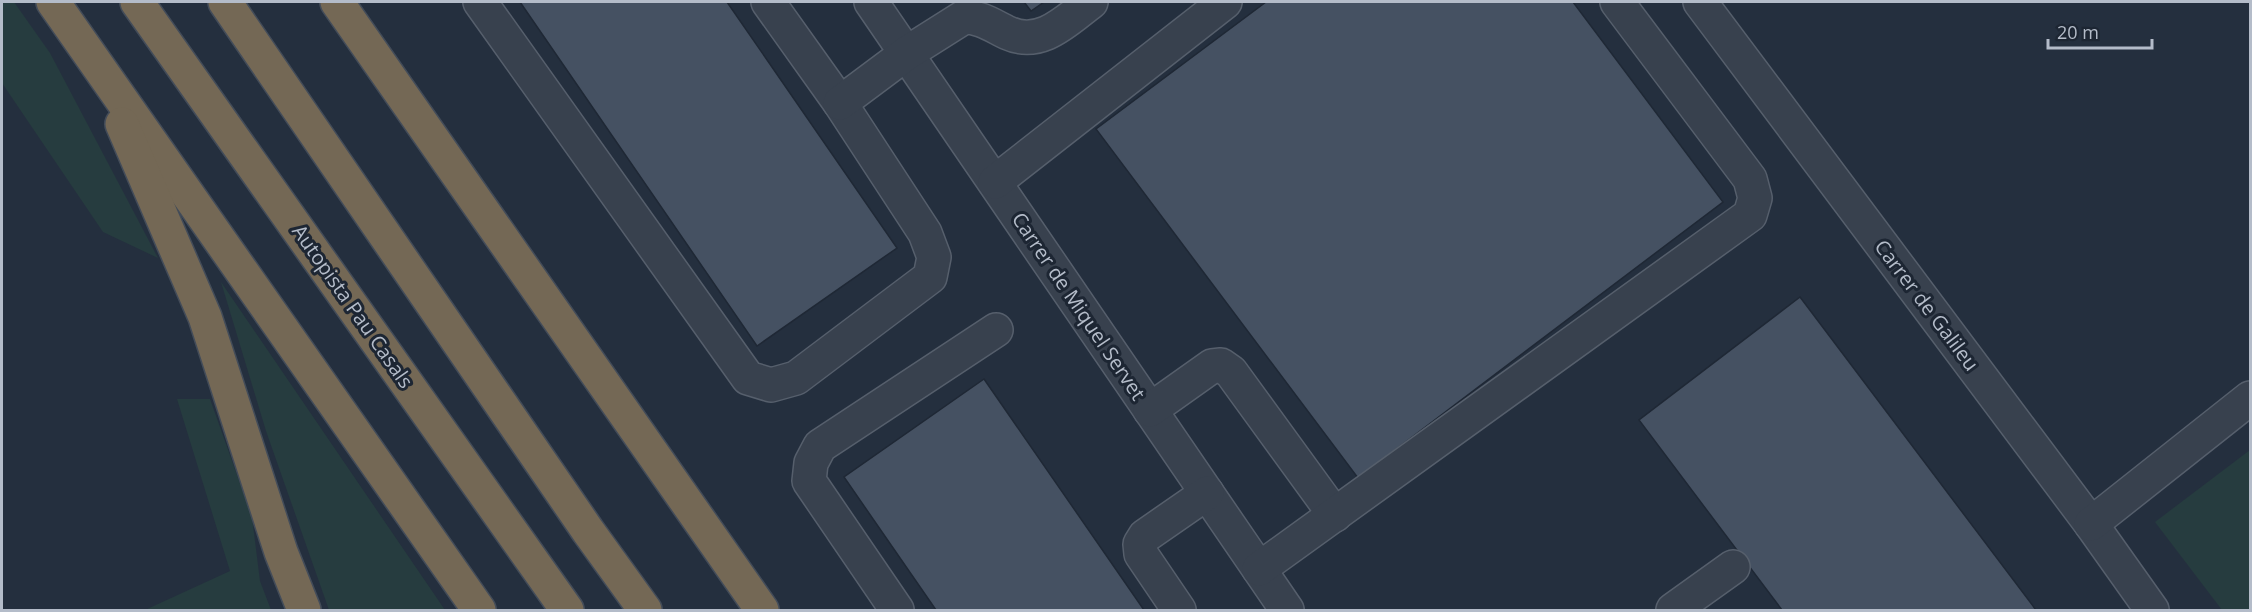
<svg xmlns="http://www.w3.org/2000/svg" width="2252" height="612" viewBox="0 0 2252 612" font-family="'Open Sans',sans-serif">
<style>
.green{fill:#263c3f}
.building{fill:#455162;stroke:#1f2835;stroke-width:1.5}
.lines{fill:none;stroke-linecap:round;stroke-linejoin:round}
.minor-casing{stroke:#565f6c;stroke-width:36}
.highway-casing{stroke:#434c59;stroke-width:36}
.minor{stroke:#38414e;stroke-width:33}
.highway{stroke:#746855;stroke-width:33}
.labels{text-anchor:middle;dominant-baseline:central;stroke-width:6;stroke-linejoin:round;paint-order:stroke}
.street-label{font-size:20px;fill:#b4bcc9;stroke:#1d2633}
</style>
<rect width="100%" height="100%" fill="#242f3e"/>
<g class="green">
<polygon points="2,2 14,2 50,53 158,258 103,232 2,83"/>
<polygon points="221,282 445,610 329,610 266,431"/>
<polygon points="177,399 210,399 252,517 260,581 271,610 145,610 230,571"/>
<polygon points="2250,450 2250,610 2222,610 2155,522"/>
</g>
<g class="building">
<polygon points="520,2 727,2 897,248 757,346"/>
<polygon points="1024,2 1044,2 1031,11"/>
<polygon points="1266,2 1573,2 1723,202 1358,478 1096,129"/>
<polygon points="1800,297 2036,610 1782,610 1639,420"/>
<polygon points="984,379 1144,610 936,610 844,477"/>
</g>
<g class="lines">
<defs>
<g id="minor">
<polyline points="480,2 748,378 771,385 796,378 930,277 934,257 925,233 840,103 768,2"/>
<polyline points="871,2 1287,610"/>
<polyline points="1700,2 2091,524 2152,610"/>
<path d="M 840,103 L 907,53 L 964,17 C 981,17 993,26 1008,33 C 1041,48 1067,20 1091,2"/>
<polyline points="995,182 1225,2"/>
<polyline points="1150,410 1212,366 1221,365 1231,372 1335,515"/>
<polyline points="2091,524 2250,398"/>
<polyline points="1259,569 1750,215 1755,198 1750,179 1617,2"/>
<polyline points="897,610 809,481 811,463 820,446 996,330"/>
<polyline points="1179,610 1141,554 1140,544 1145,536 1207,493"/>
<polyline points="1673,610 1733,567"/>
</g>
<g id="highway">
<polyline points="53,2 479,610"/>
<polyline points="137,2 567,610"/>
<polyline points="225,2 588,531 645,610"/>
<polyline points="337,2 762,610"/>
<polyline points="122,124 205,317 281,552 304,610"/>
</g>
</defs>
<use href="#minor" class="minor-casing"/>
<use href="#highway" class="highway-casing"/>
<use href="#minor" class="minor"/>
<use href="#highway" class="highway"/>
</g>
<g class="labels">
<g class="street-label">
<text transform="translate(1927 305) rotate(53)">Carrer de Galileu</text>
<text transform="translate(353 306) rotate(55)">Autopista Pau Casals</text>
<text transform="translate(1079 306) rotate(56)">Carrer de Miquel Servet</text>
</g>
</g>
<rect width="2252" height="612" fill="none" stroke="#b4bcc9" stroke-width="6"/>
<path d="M2048 39v9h104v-9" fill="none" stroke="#b4bcc9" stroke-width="3"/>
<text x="2057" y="39" font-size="18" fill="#b4bcc9" stroke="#1d2633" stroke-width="4.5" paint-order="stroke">20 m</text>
</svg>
